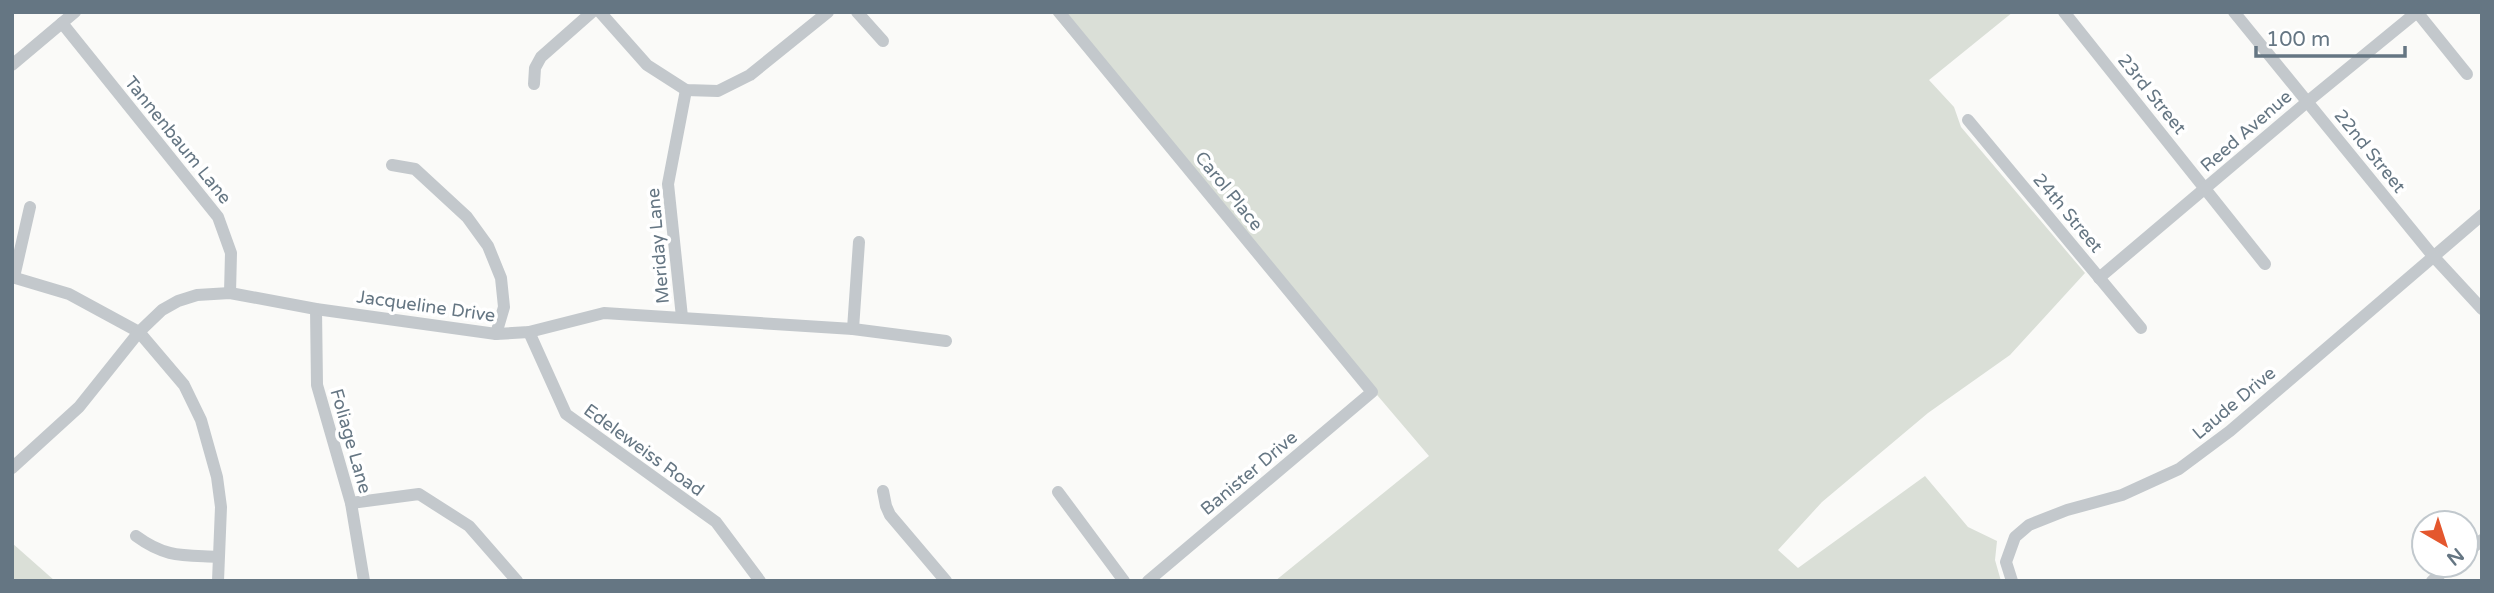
<svg xmlns="http://www.w3.org/2000/svg" width="2494" height="593" viewBox="0 0 2494 593" font-family="'Varela Round',sans-serif">
<style>
.green{fill:#dadfd7}
.lines{fill:none;stroke-linecap:round;stroke-linejoin:round}
.minor{stroke:#c3c8cc;stroke-width:12}
.labels{text-anchor:middle;dominant-baseline:central;stroke-width:7;stroke-linejoin:round;paint-order:stroke}
.street-label{font-size:18px;fill:#657683;stroke:#fff}
</style>
<rect width="100%" height="100%" fill="#fafaf8"/>
<g class="green">
<polygon points="1051,12 2013,12 1929,80 1954,107 1961,127 2085,273 2010,355 1928,413 1822,502 1778,550 1798,568 1925,476 1968,527 1997,541 1995,560 2001,581 1275,581 1429,456"/>
<polygon points="12,543 55,581 12,581"/>
</g>
<g class="lines">
<g class="minor">
<polyline points="600,12 647,65 686,90 718,91 750,75 828,12"/>
<polyline points="857,12 883,41"/>
<polyline points="1059,12 1372,392 1148,581"/>
<polyline points="2064,12 2265,264"/>
<polyline points="2234,12 2433,256 2482,309"/>
<polyline points="2417,12 2467,74"/>
<polyline points="62,23 218,217 231,253 230,293"/>
<polyline points="12,65 75,12"/>
<polyline points="534,84 535,68 541,57 592,12"/>
<polyline points="1968,120 2141,328"/>
<polyline points="392,165 415,169 467,217 488,246 501,278 504,307 496,334"/>
<polyline points="12,277 69,294 139,332 184,385 201,420 217,477 221,507 218,581"/>
<polyline points="14,277 30,207"/>
<polyline points="2099,278 2307,102 2417,12"/>
<polyline points="316,309 317,385 351,503 364,581"/>
<polyline points="682,317 668,184 686,90"/>
<polyline points="853,329 859,242"/>
<polyline points="529,332 566,414 716,522 760,581"/>
<polyline points="12,468 79,407 139,332 162,310 178,301 197,295 230,293 316,309 496,334 529,332 604,313 853,329 946,341"/>
<polyline points="883,491 886,506 890,515 946,581"/>
<polyline points="1058,492 1124,581"/>
<polyline points="351,503 419,494 469,526 517,581"/>
<path d="M 136,536 C 166,558 183,555 218,557"/>
<polyline points="2466,553 2482,540"/>
<polyline points="2012,581 2006,562 2015,537 2029,525 2067,510 2122,495 2179,469 2230,431 2482,215"/>
<polyline points="2432,581 2451,565"/>
</g>
</g>
<g class="labels">
<g class="street-label">
<text transform="translate(2152 94) rotate(51)">23rd Street</text>
<text transform="translate(2246 131) rotate(-41)">Reed Avenue</text>
<text transform="translate(178 140) rotate(51)">Tannenbaum Lane</text>
<text transform="translate(2370 151) rotate(51)">22nd Street</text>
<text transform="translate(1229 191) rotate(51)">Carol Place</text>
<text transform="translate(2068 213) rotate(50)">24th Street</text>
<text transform="translate(658 246) rotate(-95)">Meriday Lane</text>
<text transform="translate(426 306) rotate(8)">Jacqueline Drive</text>
<text transform="translate(2234 403) rotate(-40)">Laude Drive</text>
<text transform="translate(351 441) rotate(74)">Foliage Lane</text>
<text transform="translate(644 450) rotate(36)">Edeleweiss Road</text>
<text transform="translate(1249 473) rotate(-40)">Banister Drive</text>
</g>
</g>
<rect width="2494" height="593" fill="none" stroke="#657683" stroke-width="28"/>
<g transform="translate(2445 544) rotate(141)"><circle r="33" fill="#ffffff" stroke="#c1c8cd" stroke-width="2"/>
<path d="M0-5L12 26L0 18L-12 26Z" fill="#e4572e"/>
<text y="-10" font-size="19" font-weight="bold" text-anchor="middle" fill="#657683">N</text>
</g>
<path d="M2256 46v10h149v-10" fill="none" stroke="#657683" stroke-width="3.5"/>
<text x="2266" y="46" font-size="21" fill="#657683" stroke="#ffffff" stroke-width="5" paint-order="stroke">100 m</text>
</svg>
